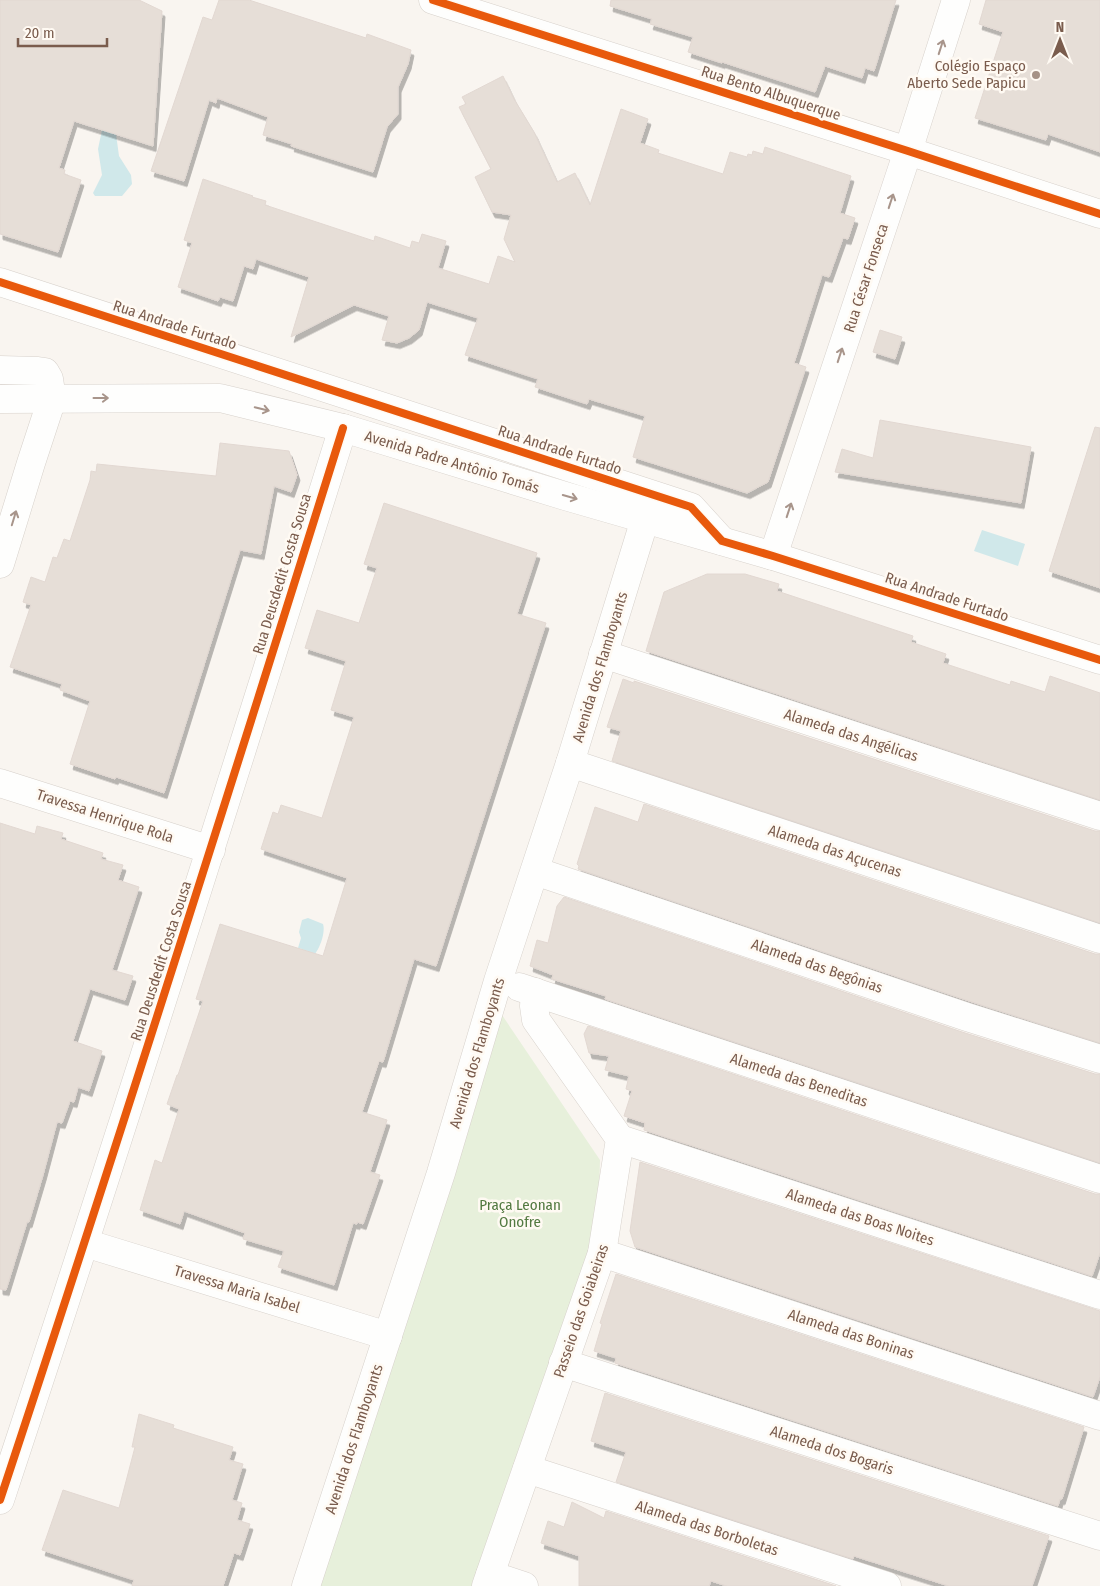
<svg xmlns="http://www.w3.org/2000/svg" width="1100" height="1586" viewBox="0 0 1100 1586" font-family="'Fira Sans Condensed',sans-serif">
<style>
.green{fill:#e7f0db}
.water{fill:#d0e8ea}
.building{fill:#e6ded7;stroke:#e2d8d2;filter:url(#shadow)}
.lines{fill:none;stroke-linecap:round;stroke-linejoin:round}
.minor-casing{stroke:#d7d1cb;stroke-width:29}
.minor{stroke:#fefefd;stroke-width:28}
.cycleway-casing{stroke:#fffaf3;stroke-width:11}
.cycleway{stroke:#e8590c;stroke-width:8}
.oneway{stroke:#a8958b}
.poi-dot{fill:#a69286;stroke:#fffaf3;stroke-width:2}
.labels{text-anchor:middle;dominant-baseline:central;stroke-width:5;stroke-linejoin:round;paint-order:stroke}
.poi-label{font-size:15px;fill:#7a5c4d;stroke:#fffaf3;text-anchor:end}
.street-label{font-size:15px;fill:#7a5c4d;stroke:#fffaf3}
.park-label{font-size:15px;fill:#537a41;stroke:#fffaf3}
</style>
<defs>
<filter id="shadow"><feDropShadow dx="3" dy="5.5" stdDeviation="0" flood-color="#0004"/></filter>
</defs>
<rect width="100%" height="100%" fill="#f9f5f0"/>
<polygon class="green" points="502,1015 600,1160 598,1226 472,1586 319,1586"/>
<g class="water">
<polygon points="102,130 116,134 119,156 131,175 132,184 122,196 95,196 93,193 102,175 98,149"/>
<polygon points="982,530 1025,544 1018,566 974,551"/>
<path d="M 308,918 L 323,924 C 326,932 319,952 312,957 L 301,954 L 302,949 L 298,948 L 301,938 L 299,932 L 302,920 Z"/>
</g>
<g class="building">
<polygon points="0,0 139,0 162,11 153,146 74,121 59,168 65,170 64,174 81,180 58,252 0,234"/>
<polygon points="219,0 249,0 366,38 367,34 411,50 408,64 398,87 398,114 387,127 373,172 291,146 292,144 263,135 268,117 217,98 216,103 209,100 184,181 151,171 203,17 212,20"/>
<polygon points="611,0 896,0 874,71 865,68 862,78 825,66 815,92 722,62 722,63 688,52 693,37 650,24 652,19 610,6"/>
<polygon points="986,0 1100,0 1100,152 1048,134 1046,140 975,118 1003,32 979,24"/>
<polygon points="503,76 514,99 534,132 557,182 575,173 590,205 621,109 648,119 640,143 659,150 658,153 723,174 730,152 747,157 748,154 752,155 753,151 763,154 765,147 851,176 840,213 855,218 848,239 843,238 829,277 822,275 794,363 806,367 768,482 747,493 633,457 645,416 589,399 587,404 535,387 538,379 465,355 478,318 427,302 419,330 409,338 397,343 382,340 389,316 354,305 291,337 309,277 256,259 253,269 244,266 233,301 220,297 218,301 178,287 192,243 184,240 203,179 253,196 252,197 266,201 265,205 374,241 375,236 410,248 412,241 419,243 422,234 446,241 438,268 489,284 498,256 515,262 504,239 511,215 492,212 475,177 491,169 459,107 466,104 462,97"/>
<polygon points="880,330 902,337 895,359 873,352"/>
<polygon points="880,420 1031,447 1021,503 835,472 842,449 873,458"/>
<polygon points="1095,427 1100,428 1100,588 1049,571"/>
<polygon points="220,443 289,451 297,475 291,492 274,486 261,554 240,550 164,793 116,777 115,779 70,764 90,701 60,690 62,684 10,667 31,605 23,602 31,577 45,582 53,557 57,558 64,539 70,541 90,480 91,471 96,472 97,464 216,476"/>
<polygon points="384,503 537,553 517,614 546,623 436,966 414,959 383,1062 379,1061 362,1112 387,1120 370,1172 380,1175 363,1224 357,1222 357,1224 353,1223 334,1285 278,1267 284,1251 243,1239 245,1233 184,1211 180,1224 140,1210 155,1160 162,1163 179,1109 167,1104 177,1075 178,1075 203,1001 196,999 220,924 323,956 347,878 261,849 273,812 278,814 281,805 322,818 354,717 331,710 346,661 305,648 317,610 359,623 377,568 364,564"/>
<polygon points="707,574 745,574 779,584 777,591 913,636 911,642 946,654 943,663 1010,685 1011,681 1045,692 1050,676 1100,693 1100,800 646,651 664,592"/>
<polygon points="623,679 634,683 634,681 1095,831 1100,831 1100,923 612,761 621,731 607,727"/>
<polygon points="644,804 1095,954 1100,954 1100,1043 972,1002 578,869 579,866 577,864 595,807 638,822"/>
<polygon points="0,823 35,834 37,826 63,833 61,839 103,853 101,859 123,865 118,880 139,887 112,970 133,976 125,1000 90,989 73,1041 102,1051 89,1091 78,1087 74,1102 70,1101 62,1123 57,1122 43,1175 29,1222 27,1222 6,1290 0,1289"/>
<polygon points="564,897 962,1032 1095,1074 1100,1074 1100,1163 605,999 606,996 552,979 553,975 530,966 537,940 548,943 557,906"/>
<polygon points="588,1026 1095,1194 1100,1194 1100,1253 1092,1276 644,1130 645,1123 624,1116 632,1091 626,1089 629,1076 605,1070 609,1056 589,1053 584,1034"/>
<polygon points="640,1162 1100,1311 1100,1377 1093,1397 635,1247 630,1231"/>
<polygon points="616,1274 1084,1427 1062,1499 1060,1499 1058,1506 615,1363 616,1358 594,1351 602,1324 600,1323"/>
<polygon points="605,1393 1049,1536 1032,1586 949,1586 854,1556 853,1559 616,1482 626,1452 591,1441"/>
<polygon points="139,1414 174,1425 173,1428 233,1447 229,1460 243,1464 232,1500 242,1503 237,1520 250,1524 240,1555 234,1553 223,1586 132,1586 134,1580 42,1550 63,1490 119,1508 135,1447 132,1447"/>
<polygon points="572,1502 604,1518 606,1511 836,1586 727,1586 711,1581 709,1586 579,1586 579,1556 541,1543 548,1521 564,1527"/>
</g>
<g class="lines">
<defs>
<g id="minor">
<polyline points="433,0 908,151 1100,214"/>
<polyline points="0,282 691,507 722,541"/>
<polyline points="0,370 38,371 45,372 49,379 52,399 31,463 0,564"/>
<polyline points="0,399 220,398 343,428 565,496 773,556 1100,660"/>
<polyline points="773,556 908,151 956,0"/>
<polyline points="603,654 1100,816"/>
<polyline points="570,763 1100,939"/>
<polyline points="0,783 211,850"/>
<polyline points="535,871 967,1017 1100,1059"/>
<polyline points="519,987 1100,1179"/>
<polyline points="620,1139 1100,1295"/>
<polyline points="85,1243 388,1336"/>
<polyline points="602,1253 1100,1416"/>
<polyline points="563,1363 1100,1536"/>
<polyline points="527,1469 887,1586"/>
<path d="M 0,1500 C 118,1144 231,786 343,428"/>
<polyline points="490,1575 524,1586"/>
<polyline points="306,1586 441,1173 498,981 570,763 645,519"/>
<polyline points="486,1586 602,1253 620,1139 536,1020 534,1006 535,992"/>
</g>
</defs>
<use href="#minor" class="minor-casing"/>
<use href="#minor" class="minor"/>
<defs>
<g id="cycleway">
<polyline points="433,0 908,151 1100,214"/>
<polyline points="0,282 691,507 722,541 773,556 1100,660"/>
<path d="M 0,1500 C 118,1144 231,786 343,428"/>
</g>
</defs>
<use href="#cycleway" class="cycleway-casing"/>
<use href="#cycleway" class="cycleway"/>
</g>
<defs><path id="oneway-shaft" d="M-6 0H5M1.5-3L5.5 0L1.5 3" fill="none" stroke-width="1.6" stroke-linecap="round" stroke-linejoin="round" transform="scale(1.25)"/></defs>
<g class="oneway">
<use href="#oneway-shaft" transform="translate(941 47) rotate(-72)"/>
<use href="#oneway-shaft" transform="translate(891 201) rotate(-72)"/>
<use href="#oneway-shaft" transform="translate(840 355) rotate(-72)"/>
<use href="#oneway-shaft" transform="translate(101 398)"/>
<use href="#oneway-shaft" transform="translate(262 409) rotate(14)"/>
<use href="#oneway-shaft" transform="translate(570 497) rotate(16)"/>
<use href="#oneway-shaft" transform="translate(789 510) rotate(-72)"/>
<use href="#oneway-shaft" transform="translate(14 518) rotate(-73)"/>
</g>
<circle class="poi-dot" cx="1036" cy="75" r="5"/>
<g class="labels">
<g class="poi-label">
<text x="1026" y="66">Colégio Espaço<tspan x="1026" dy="17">Aberto Sede Papicu</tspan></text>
</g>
<g class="street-label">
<text transform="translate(771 93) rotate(18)">Rua Bento Albuquerque</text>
<text transform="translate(866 278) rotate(-72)">Rua César Fonseca</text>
<text transform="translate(175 325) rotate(18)">Rua Andrade Furtado</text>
<text transform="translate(560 450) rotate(18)">Rua Andrade Furtado</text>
<text transform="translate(452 462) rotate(17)">Avenida Padre Antônio Tomás</text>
<text transform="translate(282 574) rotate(-73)">Rua Deusdedit Costa Sousa</text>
<text transform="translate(947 597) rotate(18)">Rua Andrade Furtado</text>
<text transform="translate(600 667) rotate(-73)">Avenida dos Flamboyants</text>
<text transform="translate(851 735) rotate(18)">Alameda das Angélicas</text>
<text transform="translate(105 816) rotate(18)">Travessa Henrique Rola</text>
<text transform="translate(835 851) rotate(18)">Alameda das Açucenas</text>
<text transform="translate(161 961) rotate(-72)">Rua Deusdedit Costa Sousa</text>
<text transform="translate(817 966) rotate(19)">Alameda das Begônias</text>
<text transform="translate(477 1053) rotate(-73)">Avenida dos Flamboyants</text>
<text transform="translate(799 1080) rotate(18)">Alameda das Beneditas</text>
<text transform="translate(860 1217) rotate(18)">Alameda das Boas Noites</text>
<text transform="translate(237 1289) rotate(17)">Travessa Maria Isabel</text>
<text transform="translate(581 1311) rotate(-71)">Passeio das Goiabeiras</text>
<text transform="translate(851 1334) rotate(18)">Alameda das Boninas</text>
<text transform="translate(354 1439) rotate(-72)">Avenida dos Flamboyants</text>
<text transform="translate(832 1450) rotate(18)">Alameda dos Bogaris</text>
<text transform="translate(707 1528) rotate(18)">Alameda das Borboletas</text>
</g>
<g class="park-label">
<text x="520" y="1205">Praça Leonan<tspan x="520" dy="17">Onofre</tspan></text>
</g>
</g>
<g transform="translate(1060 40)" stroke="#fffaf3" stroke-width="4" paint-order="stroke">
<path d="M0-4L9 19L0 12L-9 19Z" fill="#7a5c4d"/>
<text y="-8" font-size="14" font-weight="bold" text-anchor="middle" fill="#7a5c4d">N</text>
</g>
<path d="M18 38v8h89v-8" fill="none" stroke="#7a5c4d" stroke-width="2.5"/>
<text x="25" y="38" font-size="15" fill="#7a5c4d" stroke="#fffaf3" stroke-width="4" paint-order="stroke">20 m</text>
</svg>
